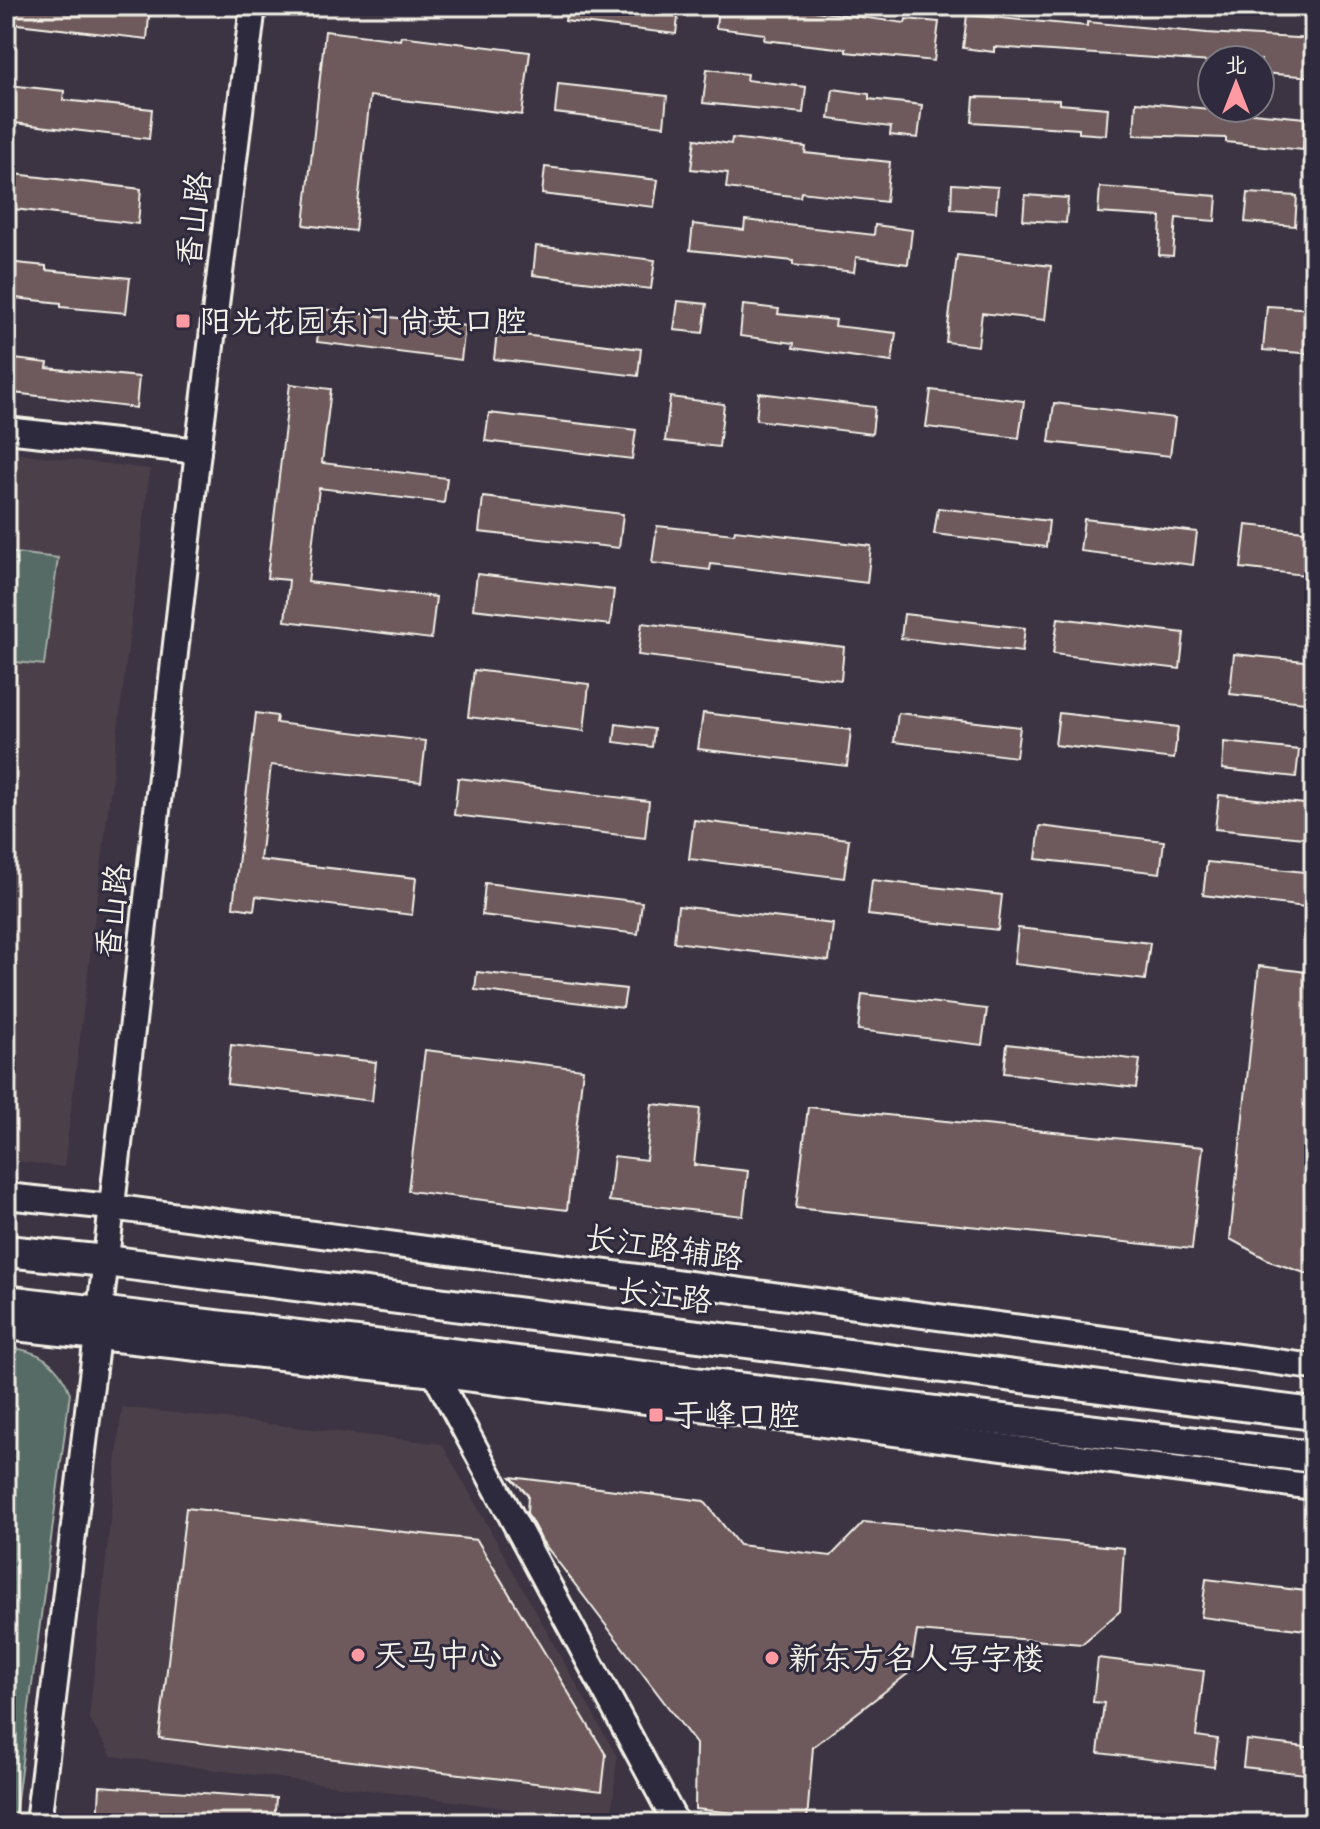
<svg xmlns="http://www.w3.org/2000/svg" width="1320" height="1829" viewBox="0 0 1320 1829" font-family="Caveat,'LXGW WenKai TC',sans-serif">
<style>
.built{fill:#4b3f4a}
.green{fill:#566b66;stroke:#a5aea7;stroke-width:2}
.building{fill:#6e5a5b;stroke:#f4f1e8;stroke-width:2}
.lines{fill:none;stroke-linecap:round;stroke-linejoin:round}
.minor-casing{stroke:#f4f1e8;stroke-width:30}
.major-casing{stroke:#f4f1e8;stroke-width:36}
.path{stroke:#f4f1e8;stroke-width:3;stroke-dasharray:8 6;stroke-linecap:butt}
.minor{stroke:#2f2a3d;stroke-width:24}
.major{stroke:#2f2a3d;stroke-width:30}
.poi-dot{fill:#ff9aa2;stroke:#2f2a3d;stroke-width:3}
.labels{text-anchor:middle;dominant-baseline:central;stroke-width:6;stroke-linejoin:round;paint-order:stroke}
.street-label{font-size:32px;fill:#f4f1e8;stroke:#2f2a3d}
.poi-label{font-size:32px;fill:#f4f1e8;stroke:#2f2a3d;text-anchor:start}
</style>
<rect width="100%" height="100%" fill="#3c3443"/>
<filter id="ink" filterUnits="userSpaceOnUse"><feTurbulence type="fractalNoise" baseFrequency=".0125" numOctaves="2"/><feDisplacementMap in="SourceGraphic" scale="16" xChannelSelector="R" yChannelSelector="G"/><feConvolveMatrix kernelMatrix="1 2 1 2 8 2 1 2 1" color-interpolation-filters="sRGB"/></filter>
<g filter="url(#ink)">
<g class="built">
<polygon points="6,452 150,469 64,1167 6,1160"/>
<polygon points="122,1407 442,1444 617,1757 611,1822 112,1756 89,1719"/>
</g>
<g class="green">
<polygon points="6,552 58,558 44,665 6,661"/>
<path d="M 6,1347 C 39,1350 58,1362 70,1393 L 14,1823 L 6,1823 Z"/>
</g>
<g class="building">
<polygon points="11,6 150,6 147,39 9,23"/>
<polygon points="567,6 656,6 679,9 676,34 565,21"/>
<polygon points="718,6 768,9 768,6 777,6 905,23 906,19 939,22 934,61 846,52 846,49 764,40 765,34 716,28"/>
<polygon points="967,15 1087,26 1087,22 1207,33 1314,39 1314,77 1260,73 1261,60 1212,60 1212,62 994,47 994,52 963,48"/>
<polygon points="325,31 400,40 401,36 530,52 522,115 370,96 355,231 304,225"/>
<polygon points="707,69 747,74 746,80 806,87 803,113 703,103"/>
<polygon points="558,84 667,96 664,126 555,113"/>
<polygon points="8,85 64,91 63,100 152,109 149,139 6,122"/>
<polygon points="833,89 869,94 869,99 922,105 918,138 890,135 891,127 829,119"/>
<polygon points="974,97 1059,100 1059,104 1108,108 1106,135 1079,133 1079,129 972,122"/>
<polygon points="1136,102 1305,118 1303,150 1226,142 1226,138 1134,135"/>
<polygon points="732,138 806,147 805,153 890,162 886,202 801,192 800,197 726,188 728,173 691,169 695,139 731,144"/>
<polygon points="545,167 658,180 654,207 542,194"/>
<polygon points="6,173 141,189 138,224 6,208"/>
<polygon points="952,184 998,187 996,212 951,209"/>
<polygon points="1100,187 1217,196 1215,221 1176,218 1173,256 1159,255 1161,217 1098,213"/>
<polygon points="1248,193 1297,196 1295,226 1245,222"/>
<polygon points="1025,195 1068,198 1066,223 1023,220"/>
<polygon points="745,220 874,235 875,225 912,230 908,264 856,257 854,272 793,265 793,261 690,250 693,224 744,230"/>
<polygon points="536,246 655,260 651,289 533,275"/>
<polygon points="957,255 1051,266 1045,320 982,313 978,346 946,342"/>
<polygon points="6,262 46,266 46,270 130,278 126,313 61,307 61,303 6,297"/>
<polygon points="678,301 707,304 703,333 674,330"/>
<polygon points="743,305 779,309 778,314 836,320 835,326 896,333 892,362 793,348 794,343 740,336"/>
<polygon points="1267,306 1314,309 1314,354 1263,350"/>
<polygon points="321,309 465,326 461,360 317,342"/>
<polygon points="497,332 641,349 638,376 494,359"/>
<polygon points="6,358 48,363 47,368 139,377 136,408 6,392"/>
<polygon points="290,384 331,389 322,463 447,478 444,503 319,488 308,582 436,597 431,639 285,621 289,580 267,578"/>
<polygon points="931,390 1024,401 1019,438 926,427"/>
<polygon points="759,393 875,407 872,434 756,420"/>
<polygon points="670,397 724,404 719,447 665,441"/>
<polygon points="1054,403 1175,418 1170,456 1049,442"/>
<polygon points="489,413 636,430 632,459 485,441"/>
<polygon points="483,497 623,514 619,548 479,532"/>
<polygon points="938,508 1049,521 1046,547 934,534"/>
<polygon points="1084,519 1197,532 1193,565 1080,551"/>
<polygon points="1246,525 1314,532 1314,576 1241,568"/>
<polygon points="657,526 734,534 735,530 871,546 867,583 711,564 710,570 652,563"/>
<polygon points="477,574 614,590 610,625 473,609"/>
<polygon points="904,614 1025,628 1022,652 901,638"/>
<polygon points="1058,618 1184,633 1180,669 1053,654"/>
<polygon points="642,623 844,647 841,680 638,655"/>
<polygon points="1234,654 1314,662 1314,703 1230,694"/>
<polygon points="474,670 589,684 584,731 468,717"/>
<polygon points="256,713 277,716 276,723 426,741 421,782 271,765 260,860 416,878 412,915 256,896 254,910 233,907"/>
<polygon points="703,713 851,730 847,766 698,749"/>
<polygon points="898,713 1020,727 1016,757 894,742"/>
<polygon points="1059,713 1178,727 1174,759 1055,745"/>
<polygon points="616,724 654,729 652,747 614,742"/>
<polygon points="1224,742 1299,750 1296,777 1222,769"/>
<polygon points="458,778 649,801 645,838 454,815"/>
<polygon points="1219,795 1314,805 1314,839 1215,829"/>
<polygon points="694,820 849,839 844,878 689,859"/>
<polygon points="1040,826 1164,841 1160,873 1036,859"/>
<polygon points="1207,862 1314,873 1314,908 1203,895"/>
<polygon points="872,880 1002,895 998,930 868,915"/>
<polygon points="485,883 642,902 638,934 482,915"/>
<polygon points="678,906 833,924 829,961 674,942"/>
<polygon points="1018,928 1150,943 1145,980 1014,964"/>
<polygon points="1259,966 1314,973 1314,1276 1272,1262 1230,1239"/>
<polygon points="477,972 626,989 623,1008 475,990"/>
<polygon points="862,994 987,1009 982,1045 858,1030"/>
<polygon points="1007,1044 1140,1060 1136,1088 1004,1073"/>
<polygon points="231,1045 376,1062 372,1101 227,1084"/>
<polygon points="425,1050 583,1069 567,1210 408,1191"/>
<polygon points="652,1104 700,1109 694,1165 748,1171 743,1216 609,1201 614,1156 646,1160"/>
<polygon points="808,1107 1203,1147 1192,1249 796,1208"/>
<polygon points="511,1477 704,1501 739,1545 831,1556 864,1522 1124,1548 1120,1611 1082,1644 917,1631 910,1672 813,1747 807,1820 695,1809 696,1744 542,1541 527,1513 528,1495"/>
<polygon points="186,1508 477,1540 606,1755 602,1791 159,1738"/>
<polygon points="1206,1579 1314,1592 1314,1631 1201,1617"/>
<polygon points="1098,1658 1204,1671 1196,1736 1218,1739 1214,1767 1098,1753 1104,1703 1093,1702"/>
<polygon points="1246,1740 1314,1748 1314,1775 1243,1767"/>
<polygon points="100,1786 276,1798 274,1823 98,1823"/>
</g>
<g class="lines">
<defs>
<g id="minor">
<polyline points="6,430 198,451"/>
<polyline points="6,1196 111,1207 1314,1367"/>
<polyline points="6,1327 435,1374 1314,1487"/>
<polyline points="435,1374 676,1823"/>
<polyline points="38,1823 100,1311 198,451 253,6"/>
</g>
<g id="major">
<polyline points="6,1251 106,1261 1314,1414"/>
<polyline points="6,1301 1314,1457"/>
</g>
</defs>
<use href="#minor" class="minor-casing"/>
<use href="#major" class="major-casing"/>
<polyline class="path" points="6,1728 15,1730"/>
<use href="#minor" class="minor"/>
<use href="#major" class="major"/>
</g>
</g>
<g class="poi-dot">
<rect x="175" y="313" width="16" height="16" rx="4"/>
<rect x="648" y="1407" width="16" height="16" rx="4"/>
<circle cx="358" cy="1655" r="8"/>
<circle cx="772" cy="1658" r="8"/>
</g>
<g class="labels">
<g class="street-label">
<text transform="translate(194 219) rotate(-83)">香山路</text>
<text transform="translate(113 911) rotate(-83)">香山路</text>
<text transform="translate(664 1248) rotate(8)">长江路辅路</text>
<text transform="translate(665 1296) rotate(7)">长江路</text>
</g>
<g class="poi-label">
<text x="199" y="321">阳光花园东门 尚英口腔</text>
<text x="672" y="1415">于峰口腔</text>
<text x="374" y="1655">天马中心</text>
<text x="788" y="1658">新东方名人写字楼</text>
</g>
</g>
<rect width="1320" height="1829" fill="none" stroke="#2f2a3d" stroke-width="32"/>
<rect x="16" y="16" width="1288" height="1797" fill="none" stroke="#f4f1e8" stroke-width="3" filter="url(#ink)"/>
<g transform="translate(1236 84)"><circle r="38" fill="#2f2a3d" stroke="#7e7a81" stroke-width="2"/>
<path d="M0-6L14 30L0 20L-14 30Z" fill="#ff9aa2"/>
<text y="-12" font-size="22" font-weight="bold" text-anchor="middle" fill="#f4f1e8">北</text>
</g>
</svg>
